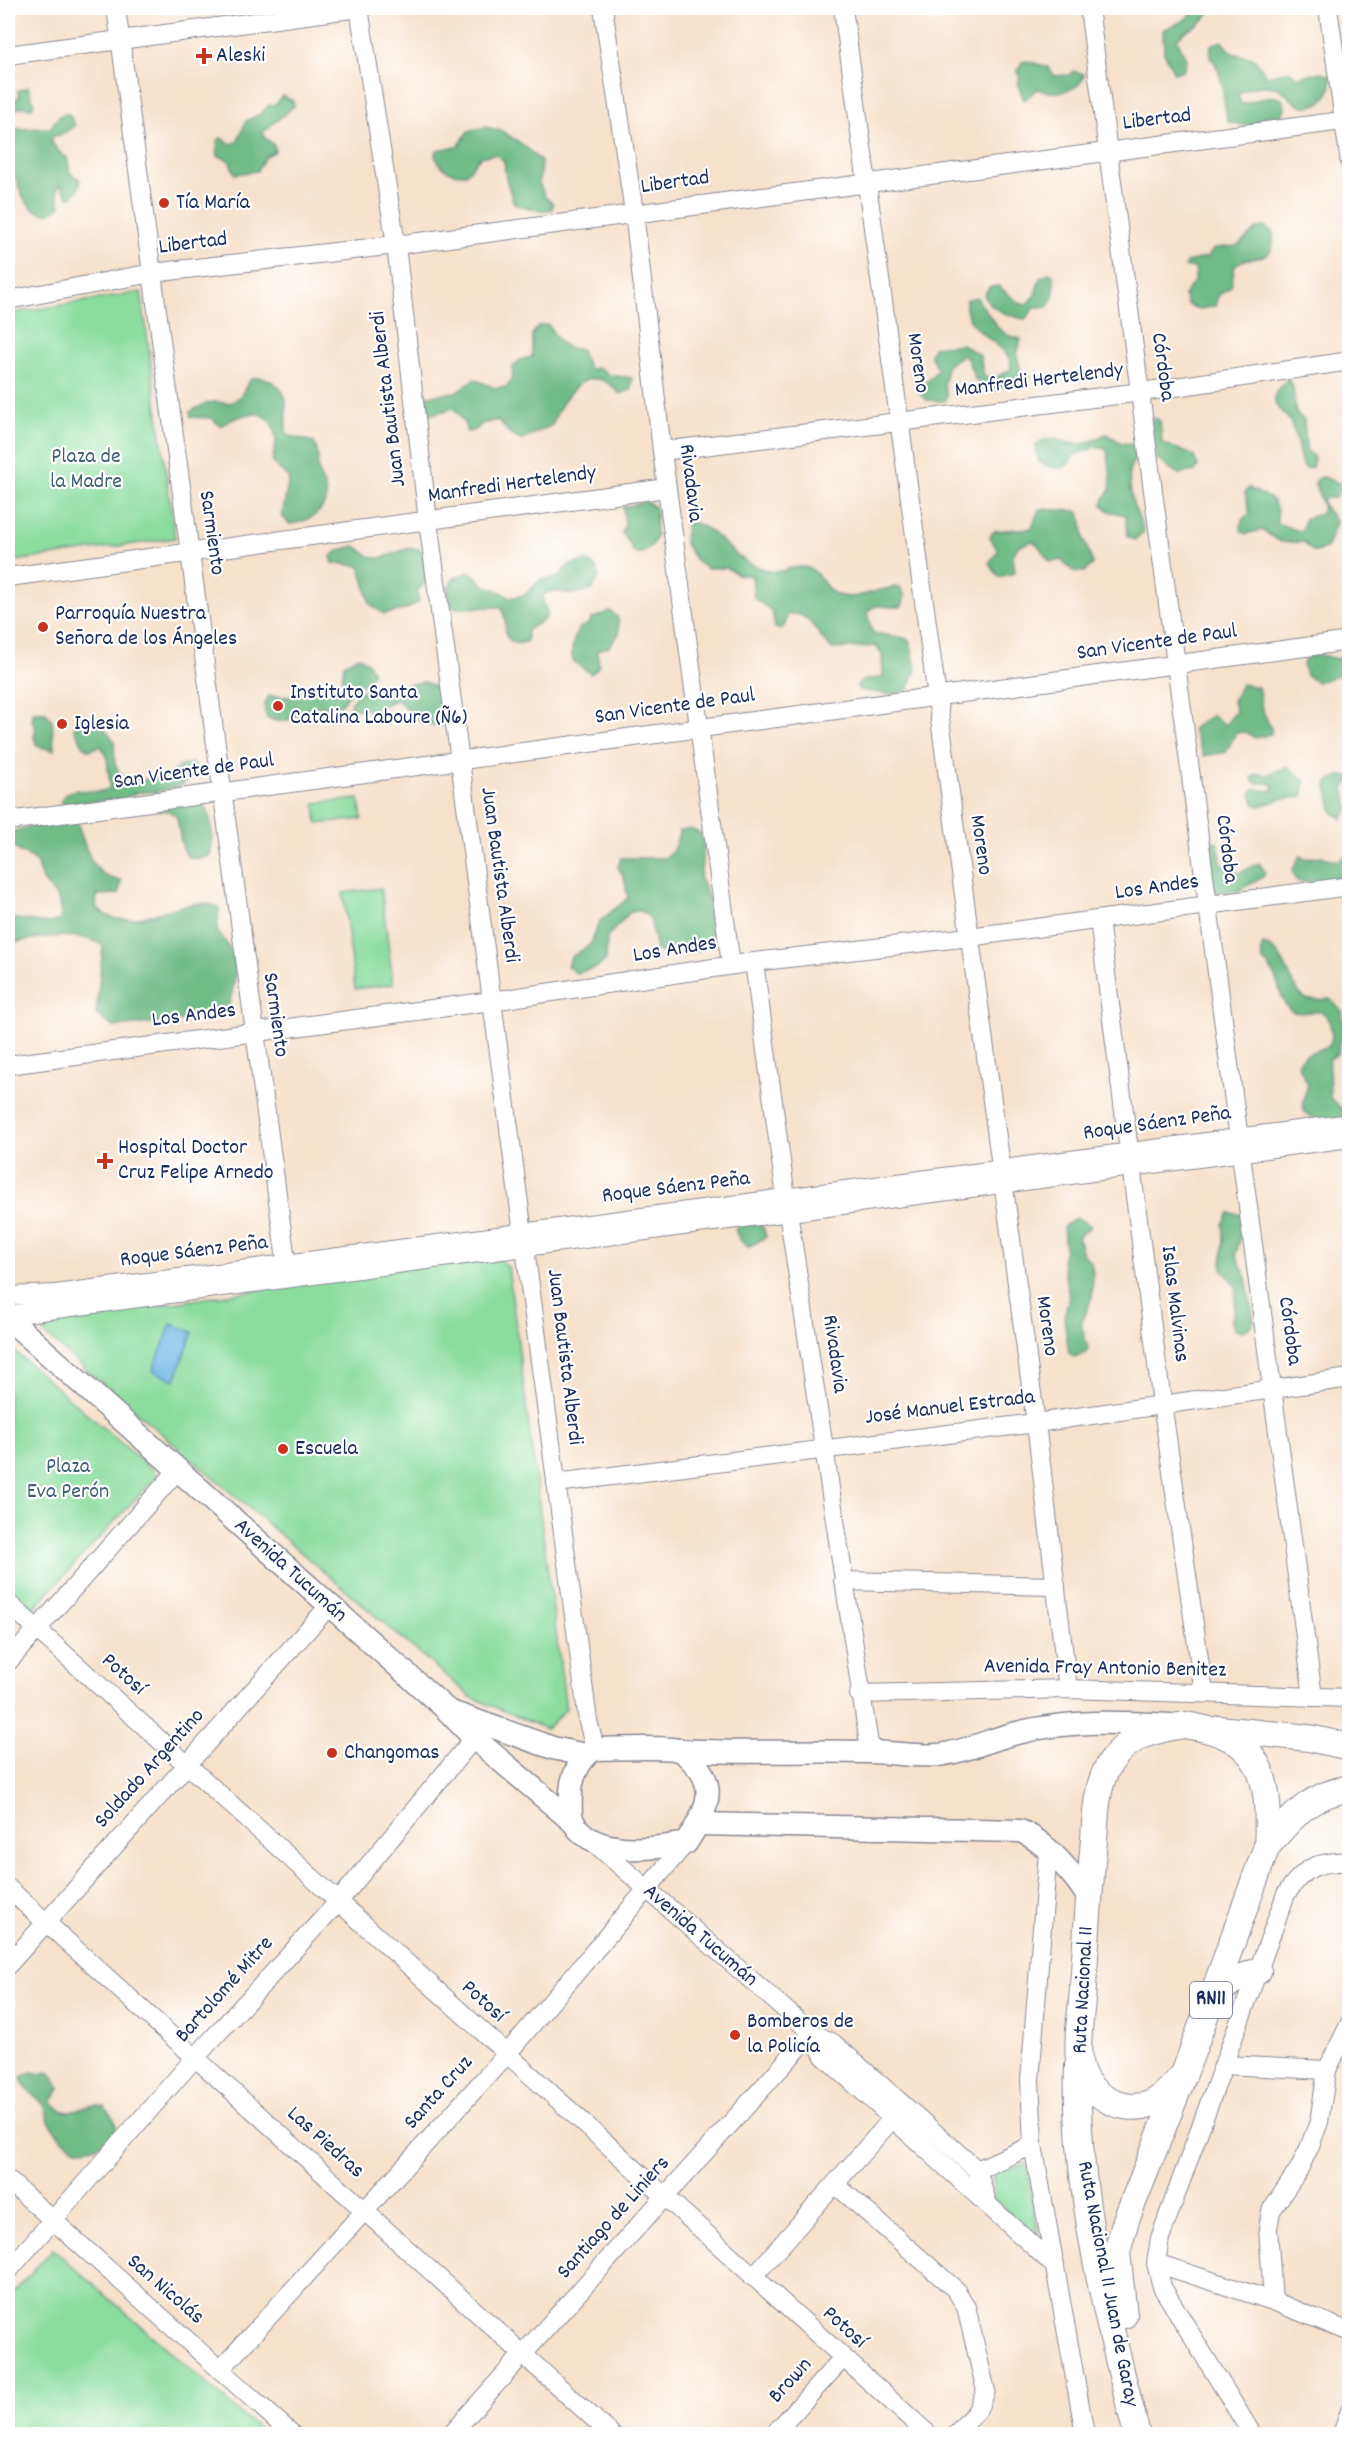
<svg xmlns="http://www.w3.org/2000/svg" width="1357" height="2442" viewBox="0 0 1357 2442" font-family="Dekko,sans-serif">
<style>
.green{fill:#8bdd9e;stroke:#53867e;stroke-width:1.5}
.forest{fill:#70bc85;stroke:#467672;stroke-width:1.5}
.water{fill:#6cb5e4;stroke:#4472a1;stroke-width:1.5}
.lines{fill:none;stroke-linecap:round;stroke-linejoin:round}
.minor-casing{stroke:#888894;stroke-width:20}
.major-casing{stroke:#888894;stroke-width:25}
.highway-casing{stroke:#888894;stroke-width:28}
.minor{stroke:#fff;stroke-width:18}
.major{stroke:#fff;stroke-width:22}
.highway{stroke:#fff;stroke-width:26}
.poi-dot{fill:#c8321e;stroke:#fff;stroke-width:2}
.labels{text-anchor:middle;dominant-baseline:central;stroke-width:4.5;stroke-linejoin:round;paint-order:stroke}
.shield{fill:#fff;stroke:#5f6d8e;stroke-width:1.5}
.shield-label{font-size:21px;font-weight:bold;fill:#1b2f5e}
.poi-label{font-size:22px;fill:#1b2f5e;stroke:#fff;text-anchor:start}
.street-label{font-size:22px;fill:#1b2f5e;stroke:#fff}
.park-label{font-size:22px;fill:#3d6371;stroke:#fff}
</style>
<rect width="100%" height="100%" fill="#fff"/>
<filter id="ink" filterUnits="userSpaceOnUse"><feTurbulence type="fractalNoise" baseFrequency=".0167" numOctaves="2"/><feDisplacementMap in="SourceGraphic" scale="12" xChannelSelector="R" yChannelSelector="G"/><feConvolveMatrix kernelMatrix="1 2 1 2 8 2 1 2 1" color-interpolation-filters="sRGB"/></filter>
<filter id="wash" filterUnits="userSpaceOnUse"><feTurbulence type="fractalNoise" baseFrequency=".008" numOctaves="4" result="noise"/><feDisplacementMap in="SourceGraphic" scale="24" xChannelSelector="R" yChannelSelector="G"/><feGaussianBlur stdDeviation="1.35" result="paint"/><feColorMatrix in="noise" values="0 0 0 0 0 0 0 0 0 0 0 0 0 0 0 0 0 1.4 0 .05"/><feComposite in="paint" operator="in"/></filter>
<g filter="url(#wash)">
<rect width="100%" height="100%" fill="#f6e1ca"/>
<g class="green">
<polygon points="141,292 175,538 8,562 8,314"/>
<polygon points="359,799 362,819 317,824 315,803"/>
<polygon points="381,888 393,984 355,989 343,893"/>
<polygon points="492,1254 508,1267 566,1709 546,1729 471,1697 43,1333 51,1322"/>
<polygon points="14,1351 158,1475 30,1612 8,1590 8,1352"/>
<polygon points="1026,2164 1040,2242 993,2198 993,2173"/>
<polygon points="53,2249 264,2434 8,2434 8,2299"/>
</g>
<g class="forest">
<path d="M 1190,8 L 1209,8 C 1209,25 1186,27 1177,39 L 1186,59 L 1184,70 L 1174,73 L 1164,52 L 1163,30 L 1183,21 L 1191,14 Z"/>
<path d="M 1222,41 L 1232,53 L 1253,58 L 1267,76 L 1289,71 L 1298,77 L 1320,72 L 1331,76 C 1334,95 1316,114 1296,103 C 1290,99 1285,91 1278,88 C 1264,84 1251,86 1238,94 L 1241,104 C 1258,103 1265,92 1282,99 L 1285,109 L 1280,117 L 1269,115 L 1249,126 L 1228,122 C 1222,101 1225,72 1210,57 L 1211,45 Z"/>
<path d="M 1027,61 L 1048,67 L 1054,76 L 1070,75 L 1073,71 L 1084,74 C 1081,93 1052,95 1037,89 L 1024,100 L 1018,85 L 1020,77 L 1017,72 L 1022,62 Z"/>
<path d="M 28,87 L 34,103 L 32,108 L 20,107 L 11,113 L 13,129 L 51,128 C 56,119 59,113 69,114 L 75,125 L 61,135 L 52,136 L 51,142 L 62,155 L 67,157 L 70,173 L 80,180 C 80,189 77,194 69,197 L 60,185 L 57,190 L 60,207 C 38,226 20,198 17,179 L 8,171 L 8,100 L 16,100 L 19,96 L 18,91 Z"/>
<polygon points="282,96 293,101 294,106 263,132 265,138 274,145 275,151 265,157 257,171 235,174 229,160 218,156 217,141 221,138 231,144 237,142 246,121 262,113 269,105 275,105"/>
<path d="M 485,127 L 502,131 L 525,146 L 541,162 L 539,183 L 545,197 L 553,203 L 552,209 L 541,211 L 514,204 L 506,178 L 504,161 L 496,154 L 480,157 L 466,174 C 451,175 442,170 435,156 L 437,150 L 459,146 L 468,131 Z"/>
<path d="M 1264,227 L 1273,232 C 1276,267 1255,251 1235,265 L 1231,286 L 1218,296 L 1215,306 L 1199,309 L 1188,305 L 1184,295 L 1194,282 L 1196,271 L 1193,267 L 1185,267 L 1186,262 L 1207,257 L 1215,248 L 1237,246 L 1258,228 Z"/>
<path d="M 1050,273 L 1053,275 C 1056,286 1054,298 1047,307 L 1035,308 L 1025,319 C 1010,316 989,310 984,294 L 990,287 L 998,286 L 1019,303 L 1026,305 L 1035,295 L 1040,278 Z"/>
<path d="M 976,297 L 998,328 L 1007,335 L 1021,339 L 1017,355 L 1021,373 L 1031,377 L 1024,382 L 1015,377 L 998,389 L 982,388 L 975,379 L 967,358 L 961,356 L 947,365 L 944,385 L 947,396 L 944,401 L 927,400 L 919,393 L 919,388 L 938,370 L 930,355 L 933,347 L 962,344 L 980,356 L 984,377 L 993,379 L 1011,369 C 1013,341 962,337 966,300 Z"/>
<path d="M 548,325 C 559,340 560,350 580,349 L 589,369 L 600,368 L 609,375 L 632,378 L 631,390 L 620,394 C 590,357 562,396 552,425 L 522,440 L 512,436 L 498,420 L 481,424 L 476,430 L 467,432 L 464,422 L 454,408 L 432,414 L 422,408 L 422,397 L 456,392 L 474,379 L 495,388 L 506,387 L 512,379 L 513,367 L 520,360 L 532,357 L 532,335 L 538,326 Z"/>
<path d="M 253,378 C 267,376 280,384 285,397 C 288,403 285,423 286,432 L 290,436 L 313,442 C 320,452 317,459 318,469 C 319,477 325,485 326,493 C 328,512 306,523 289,524 L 282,516 L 289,478 L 273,463 C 271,455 277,449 276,440 C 272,403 244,412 220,426 L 212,418 L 191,417 L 190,412 C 197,408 205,403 213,402 C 222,401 227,406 236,400 C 246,394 244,383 253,378 Z"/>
<path d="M 1288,378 L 1293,389 L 1296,413 L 1304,420 L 1306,449 L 1314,458 L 1312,467 L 1306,469 L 1302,465 C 1298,451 1296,427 1286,416 C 1280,410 1274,407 1275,397 C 1275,389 1283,384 1288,378 Z"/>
<polygon points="1155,418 1160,421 1162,443 1193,455 1198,466 1195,471 1178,474 1156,458 1150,421"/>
<path d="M 1107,434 L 1121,443 L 1132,444 L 1137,455 L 1129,470 L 1130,487 L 1133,504 L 1144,531 L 1136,540 L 1127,536 L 1126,515 L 1109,511 L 1102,504 C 1103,498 1106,496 1109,492 C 1113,485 1109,456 1106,449 L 1095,447 L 1074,455 C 1071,457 1071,461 1069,463 C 1061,473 1047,466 1039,462 L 1036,446 C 1052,430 1063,446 1081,444 C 1091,443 1097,437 1107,434 Z"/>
<polygon points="1323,477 1339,483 1340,488 1335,498 1323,498 1323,504 1336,522 1327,547 1317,552 1311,550 1304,542 1281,542 1262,530 1246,534 1241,530 1242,520 1250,513 1245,493 1249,488 1273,500 1277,511 1277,523 1298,531 1303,529 1305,518 1322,514 1322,504 1315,483 1318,478"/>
<path d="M 645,502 C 664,506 651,523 657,535 C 653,546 645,556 633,552 L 629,542 L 622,533 L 625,524 L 623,507 Z"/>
<path d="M 1039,509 L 1077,511 L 1081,516 L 1084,539 L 1093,564 L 1084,572 L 1073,571 L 1062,560 L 1051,562 C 1043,556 1042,546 1033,541 L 1018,546 L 1013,556 L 1015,573 L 999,577 L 989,563 L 998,551 L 990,537 L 994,531 L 1032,528 Z"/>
<path d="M 686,522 C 711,524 720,542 738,556 C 743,560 751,564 758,567 C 779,578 783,567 802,567 C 820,567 823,590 837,595 C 858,602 878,587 900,587 L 905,596 L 902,606 C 889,611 877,599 867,613 L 873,633 L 905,638 L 910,641 L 916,669 L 908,690 L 892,695 L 859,690 L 857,685 L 862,681 L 883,677 L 882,655 L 876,646 L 833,649 C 817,639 811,608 787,615 L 785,625 L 781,629 L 775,628 L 772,611 L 754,598 L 752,576 L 737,574 L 727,568 L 707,568 L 697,562 L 685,544 Z"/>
<path d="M 355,546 C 363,550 368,558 376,558 C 391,559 408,542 422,551 L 427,561 L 429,578 L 417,591 L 419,602 L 405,610 L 384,614 L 370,604 L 360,566 L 333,563 L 331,556 L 340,550 Z"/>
<path d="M 585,561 L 595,566 L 599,576 L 592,590 L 572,594 L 555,591 L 545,593 L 542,598 L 547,614 L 545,619 L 527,630 L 527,641 C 518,646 511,643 506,635 L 505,618 L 501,607 L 457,608 L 451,606 L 447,590 L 453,579 L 468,572 C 475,574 477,579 483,584 C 491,590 501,589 509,598 L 525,595 L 541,579 L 558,578 L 569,565 Z"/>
<path d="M 610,611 L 618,618 L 619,634 L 608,647 L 597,650 L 599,666 L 591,674 L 573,661 C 570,651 574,637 579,628 L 589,624 L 591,619 Z"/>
<polygon points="1317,654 1338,659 1349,654 1349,673 1316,682 1306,675 1303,665 1305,659"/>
<path d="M 359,656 L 368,663 L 373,673 L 366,682 L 351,691 L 341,704 C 330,707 318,705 308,709 C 289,718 288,727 266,717 L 264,705 L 269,696 L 298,697 L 305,688 L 337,683 L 342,679 L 344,664 Z"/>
<path d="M 424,682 C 443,687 447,707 448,724 C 426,730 411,715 397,699 L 373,710 L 351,709 L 350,704 L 360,691 Z"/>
<polygon points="1241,684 1258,687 1262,709 1271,729 1271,734 1255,738 1246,732 1236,733 1226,752 1204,756 1192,729 1212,715 1225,725 1236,712 1233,701"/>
<polygon points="33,712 46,712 52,721 54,750 37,746 34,737 36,728 32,721"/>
<path d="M 91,718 L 97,718 L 114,741 L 115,765 L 124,780 L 129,782 L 168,776 L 181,766 L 192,763 L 199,771 L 197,776 L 177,787 L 155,792 L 138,792 L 122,799 L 63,804 L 61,800 C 73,779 96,800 110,787 L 107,756 L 101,746 L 89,750 L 84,747 L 74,728 L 76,723 Z"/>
<polygon points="1288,767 1305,781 1302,797 1281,799 1260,806 1254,804 1251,793 1255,789 1272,791 1274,786 1270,783 1254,783 1252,778 1256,774 1267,775"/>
<polygon points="1340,776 1349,776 1349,782 1344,788 1349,808 1342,818 1333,813 1327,786 1329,781"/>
<path d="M 203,803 C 212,816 214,839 210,855 C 175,870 183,834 176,815 L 166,810 L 158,811 L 158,805 Z"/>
<path d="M 77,821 C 84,844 92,880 121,880 L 119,894 L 97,895 L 96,907 C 127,943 187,888 219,908 L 217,931 C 240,958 238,971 229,1005 L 187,1020 L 114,1027 L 96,1015 L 103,946 C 80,929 34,938 8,944 L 8,918 L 49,923 L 60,920 C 64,901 56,897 45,883 C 40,877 38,868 36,861 L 17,850 L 9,842 L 11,832 L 44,823 Z"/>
<path d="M 691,829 L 701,834 L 704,845 L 700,879 L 707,893 L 719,939 C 700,953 678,959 656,950 L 650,918 L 641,911 L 630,912 L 607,937 L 606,960 L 598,967 L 576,973 L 567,966 L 571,957 L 590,945 L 600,921 L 628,898 L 624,877 L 618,867 L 621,858 L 665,858 L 673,851 L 680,831 Z"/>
<path d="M 1212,841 L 1217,842 C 1225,864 1213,864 1240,873 L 1259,863 L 1265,872 L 1263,877 L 1238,891 L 1216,893 L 1212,889 L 1207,844 Z"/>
<path d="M 1300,856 L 1305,859 L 1321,856 L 1336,861 L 1349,856 L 1349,877 C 1339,879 1306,884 1297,881 L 1292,871 Z"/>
<path d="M 1263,945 C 1288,950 1289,990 1306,999 C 1313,1002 1322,999 1330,999 L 1342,1011 L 1345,1034 L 1339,1043 L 1338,1053 L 1329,1060 L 1330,1098 L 1346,1113 L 1346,1118 C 1334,1122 1315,1121 1304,1112 L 1303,1101 L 1308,1084 L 1298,1064 C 1307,1043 1337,1058 1331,1029 C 1330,1021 1329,1017 1322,1012 C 1313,1011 1302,1014 1294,1012 C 1279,1009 1281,973 1263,961 L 1261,950 Z"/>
<path d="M 1229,1213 L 1239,1214 L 1244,1222 L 1236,1254 L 1246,1278 L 1254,1321 C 1249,1329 1245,1333 1236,1330 L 1231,1320 L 1234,1315 L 1236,1286 L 1222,1269 C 1222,1253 1226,1238 1223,1224 Z"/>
<polygon points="1077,1218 1091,1226 1078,1237 1083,1254 1091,1262 1093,1274 1092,1297 1081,1325 1088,1347 1087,1353 1074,1357 1069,1353 1064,1318 1069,1297 1062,1260 1065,1249 1063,1227"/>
<polygon points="742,1221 753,1221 763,1227 766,1237 748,1247 739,1239 735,1229"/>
<path d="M 31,2072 L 41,2074 L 46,2072 L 52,2074 L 60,2088 L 51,2102 C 73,2125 81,2100 104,2106 L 114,2119 L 117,2130 C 91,2157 71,2155 50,2123 C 47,2117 47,2110 44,2105 C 36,2094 24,2091 21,2077 Z"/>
</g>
<polygon class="water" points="171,1324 193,1332 175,1380 153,1371"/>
</g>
<g filter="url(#ink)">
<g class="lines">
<defs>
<g id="minor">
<polyline points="116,8 288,1275"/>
<polyline points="603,8 634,212 662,451 731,965"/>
<polyline points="843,8 1036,1423 1068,1689"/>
<polyline points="1089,8 1313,1697"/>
<polyline points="1328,8 1350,163"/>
<polyline points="8,55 359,8 396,245 428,521 588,1721 595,1749"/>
<polyline points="8,300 152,273 396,245 1350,120"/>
<polyline points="662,451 1142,392 1350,361"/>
<polyline points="8,577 667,488"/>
<polyline points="8,821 1350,641"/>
<polyline points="1099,920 1162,1403 1204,1693"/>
<polyline points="754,962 786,1198 870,1751"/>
<polyline points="8,1065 492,1001 754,962 969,937 1350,886"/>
<polyline points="8,1296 55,1294 286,1264 1350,1123"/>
<polyline points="11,1315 1350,1138"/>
<polyline points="556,1483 1036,1423 1350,1378"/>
<polyline points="843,1581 1056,1586"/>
<polyline points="8,1603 928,2434"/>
<polyline points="8,1662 177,1471"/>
<polyline points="859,1694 1068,1689 1350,1698"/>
<polyline points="592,1841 812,2033 833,2043 977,2170 988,2205"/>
<polyline points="1048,1851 1030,2080 1033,2145 1085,2434"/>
<polyline points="8,1888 611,2434"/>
<polyline points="8,1965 329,1606"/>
<polyline points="812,2033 824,2056 1055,2266"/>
<polyline points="1224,2065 1327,2070"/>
<polyline points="977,2170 1033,2145"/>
<polyline points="8,2180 292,2434"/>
<polyline points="835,2184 956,2290 966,2307 986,2391 977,2411 956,2434"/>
<polyline points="1156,2263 1273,2301 1350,2332"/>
<polyline points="8,2271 194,2059 338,1902 474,1738"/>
<polyline points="753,2277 892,2119"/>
<polyline points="1273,2301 1268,2228 1271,2211 1299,2169 1309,2148 1319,2122 1327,2070 1350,2023"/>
<polyline points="220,2370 506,2055 686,1843"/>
<polyline points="451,2434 812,2033"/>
<polyline points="774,2434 842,2359"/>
<path d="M 1252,2434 L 1162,2287 L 1156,2263 L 1160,2238 L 1286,1894 C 1306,1865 1316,1863 1350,1861"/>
<polyline points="1342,2434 1350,2411"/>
</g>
<g id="major">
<polyline points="9,1319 447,1710 474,1738 572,1821"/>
<polyline points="451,1712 553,1748 585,1755"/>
<path d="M 595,1749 C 611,1749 666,1746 678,1750 C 685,1752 691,1760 696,1765 C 720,1791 702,1818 686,1843 C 654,1849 594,1857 574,1823 C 569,1815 571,1800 571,1791 C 572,1775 581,1757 595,1749 Z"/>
<path d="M 678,1750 C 742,1754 805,1750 869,1752 C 892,1752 915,1757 938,1755 C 967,1752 992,1738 1021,1732 C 1070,1720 1120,1722 1170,1725"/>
<path d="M 698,1824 L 1020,1831 C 1044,1840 1077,1877 1089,1899"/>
</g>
<g id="highway">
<path d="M 1184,1725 C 1262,1735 1271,1776 1267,1846 L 1184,2074 C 1174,2085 1164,2098 1150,2104 C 1120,2115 1082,2092 1079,2060 C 1076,2037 1082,2010 1083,1987 C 1086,1942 1089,1896 1093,1851 C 1096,1823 1094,1788 1110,1763 C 1128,1736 1153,1730 1184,1725 Z"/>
<polyline points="1219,1729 1309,1738 1350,1747"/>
<path d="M 1267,1846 C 1294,1816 1307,1796 1350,1788"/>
<polyline points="1212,1997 1233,1981 1258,1971"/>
<path d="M 1078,2065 C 1074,2189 1106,2315 1137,2434"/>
<polyline points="1124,2315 1117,2252 1126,2220 1181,2082"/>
</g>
</defs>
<use href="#minor" class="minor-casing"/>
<use href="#major" class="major-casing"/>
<use href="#highway" class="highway-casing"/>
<use href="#minor" class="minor"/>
<use href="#major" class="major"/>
<use href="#highway" class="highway"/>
</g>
</g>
<g class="poi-dot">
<path d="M201 47h6v6h6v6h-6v6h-6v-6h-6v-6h6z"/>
<circle cx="164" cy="203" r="6"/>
<circle cx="43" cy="627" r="6"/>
<circle cx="278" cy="706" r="6"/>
<circle cx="62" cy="724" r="6"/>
<path d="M102 1152h6v6h6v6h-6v6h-6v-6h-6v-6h6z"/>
<circle cx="283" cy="1449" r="6"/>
<circle cx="332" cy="1753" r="6"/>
<circle cx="735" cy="2035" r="6"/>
</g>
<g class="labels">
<rect class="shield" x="1190" y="1982" width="42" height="36" rx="4.5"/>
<g class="shield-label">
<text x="1211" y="2000">RN11</text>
</g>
<g class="poi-label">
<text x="216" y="56">Aleski</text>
<text x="176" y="203">Tía María</text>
<text x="55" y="614">Parroquía Nuestra<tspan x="55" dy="25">Señora de los Ángeles</tspan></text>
<text x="290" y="693">Instituto Santa<tspan x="290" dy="25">Catalina Laboure (Ñ6)</tspan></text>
<text x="74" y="724">Iglesia</text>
<text x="118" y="1148">Hospital Doctor<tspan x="118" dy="25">Cruz Felipe Arnedo</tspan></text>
<text x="295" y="1449">Escuela</text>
<text x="344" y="1753">Changomas</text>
<text x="747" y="2022">Bomberos de<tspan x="747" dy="25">la Policía</tspan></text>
</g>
<g class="street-label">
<text transform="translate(1157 120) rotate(-7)">Libertad</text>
<text transform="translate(675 183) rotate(-8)">Libertad</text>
<text transform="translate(193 244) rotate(-7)">Libertad</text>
<text transform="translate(917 363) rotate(82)">Moreno</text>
<text transform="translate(1162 367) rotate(82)">Córdoba</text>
<text transform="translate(1039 381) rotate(-7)">Manfredi Hertelendy</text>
<text transform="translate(389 399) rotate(-97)">Juan Bautista Alberdi</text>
<text transform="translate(690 483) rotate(83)">Rivadavia</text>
<text transform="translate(512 485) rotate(-8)">Manfredi Hertelendy</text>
<text transform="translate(211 533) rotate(82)">Sarmiento</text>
<text transform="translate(1157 643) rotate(-8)">San Vicente de Paul</text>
<text transform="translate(675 707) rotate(-8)">San Vicente de Paul</text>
<text transform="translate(194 772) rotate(-8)">San Vicente de Paul</text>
<text transform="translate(980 845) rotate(82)">Moreno</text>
<text transform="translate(1226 849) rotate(83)">Córdoba</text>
<text transform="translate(499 875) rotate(82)">Juan Bautista Alberdi</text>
<text transform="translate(1157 888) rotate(-8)">Los Andes</text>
<text transform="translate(675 950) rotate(-9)">Los Andes</text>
<text transform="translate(275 1015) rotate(82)">Sarmiento</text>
<text transform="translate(194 1016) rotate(-7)">Los Andes</text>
<text transform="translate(1157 1124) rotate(-8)">Roque Sáenz Peña</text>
<text transform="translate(676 1188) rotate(-7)">Roque Sáenz Peña</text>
<text transform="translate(194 1252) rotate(-7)">Roque Sáenz Peña</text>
<text transform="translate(1174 1304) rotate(83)">Islas Malvinas</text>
<text transform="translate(1046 1326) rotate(82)">Moreno</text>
<text transform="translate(1289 1331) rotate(82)">Córdoba</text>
<text transform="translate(834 1354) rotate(82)">Rivadavia</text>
<text transform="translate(564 1357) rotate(83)">Juan Bautista Alberdi</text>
<text transform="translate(950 1408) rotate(-7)">José Manuel Estrada</text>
<text transform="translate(290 1571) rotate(42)">Avenida Tucumán</text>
<text transform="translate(1105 1669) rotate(1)">Avenida Fray Antonio Benitez</text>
<text transform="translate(123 1675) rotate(42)">Potosí</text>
<text transform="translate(150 1769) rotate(-48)">Soldado Argentino</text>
<text transform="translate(700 1936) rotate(41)">Avenida Tucumán</text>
<text transform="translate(225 1990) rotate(-48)">Bartolomé Mitre</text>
<text transform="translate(1084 1990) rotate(-87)">Ruta Nacional 11</text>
<text transform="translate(483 2002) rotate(42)">Potosí</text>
<text transform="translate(439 2093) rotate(-48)">Santa Cruz</text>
<text transform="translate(325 2143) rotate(42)">Las Piedras</text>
<text transform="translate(614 2218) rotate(-48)">Santiago de Liniers</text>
<text transform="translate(1107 2284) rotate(79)">Ruta Nacional 11 Juan de Garay</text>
<text transform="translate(165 2290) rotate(41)">San Nicolás</text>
<text transform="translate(844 2328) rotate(42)">Potosí</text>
<text transform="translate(791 2381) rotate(-48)">Brown</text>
</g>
<g class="park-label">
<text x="86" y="457">Plaza de<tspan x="86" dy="25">la Madre</tspan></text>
<text x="68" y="1467">Plaza<tspan x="68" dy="25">Eva Perón</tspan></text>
</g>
</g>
<rect width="1357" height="2442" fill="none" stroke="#fff" stroke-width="30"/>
</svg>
